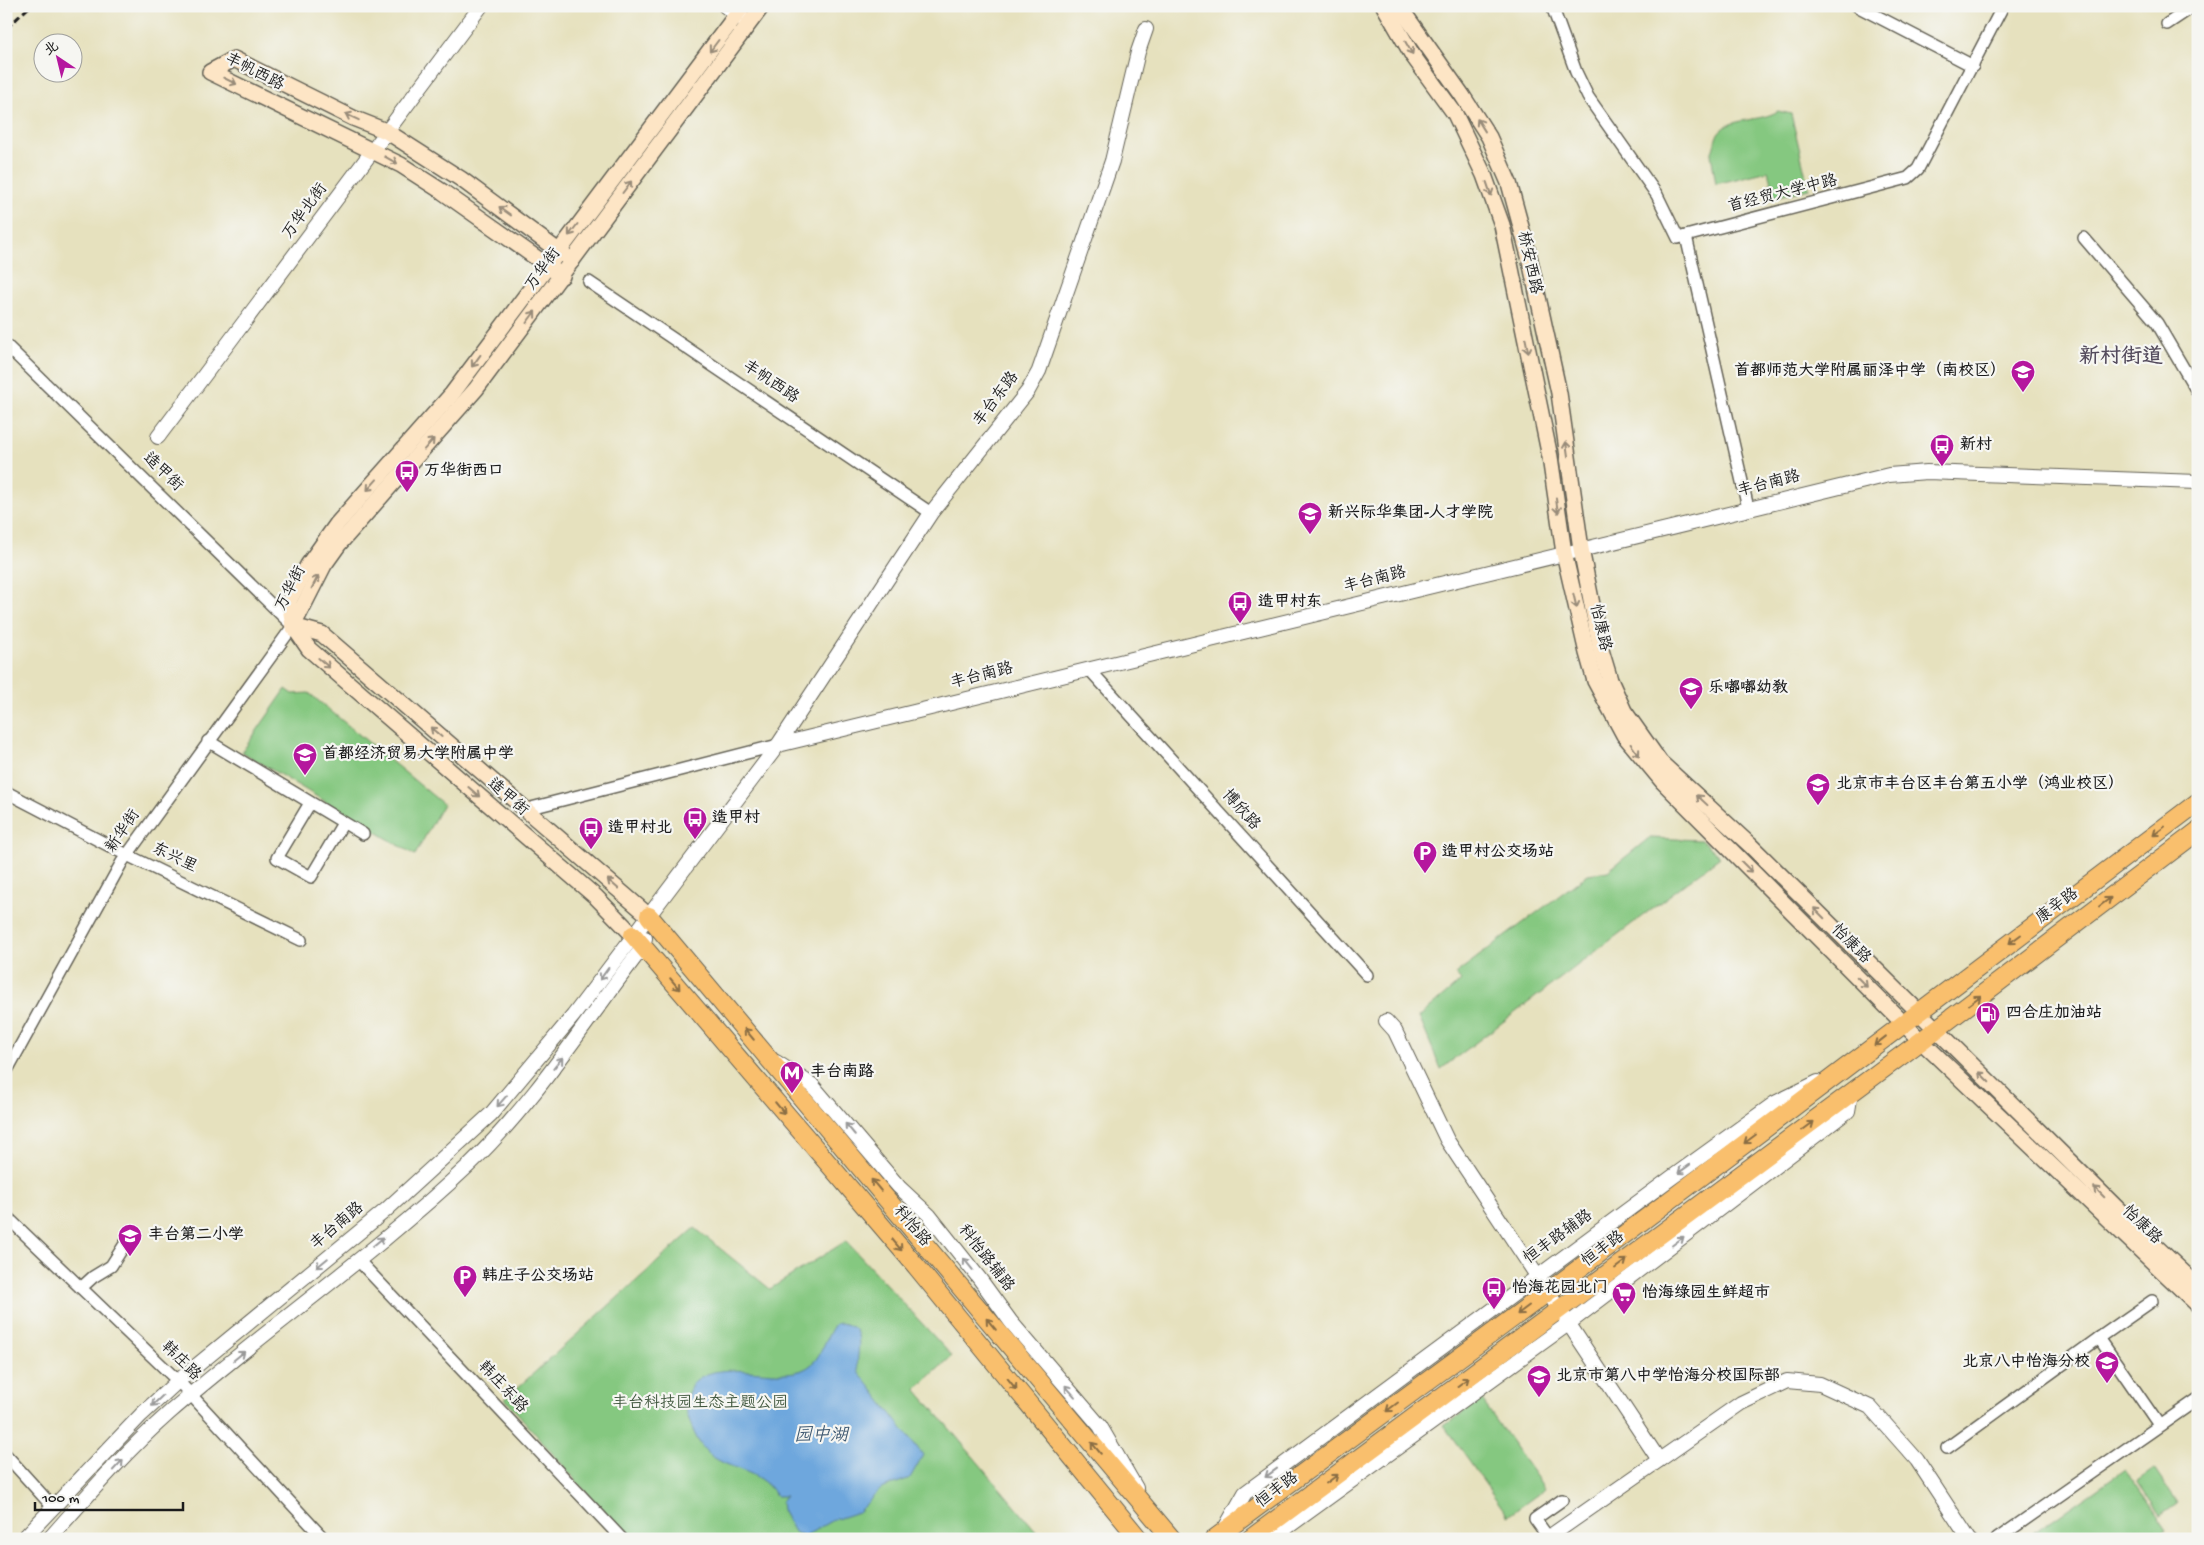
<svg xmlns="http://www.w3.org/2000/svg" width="2204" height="1545" viewBox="0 0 2204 1545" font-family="'Gochi Hand','LXGW WenKai TC',sans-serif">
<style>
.green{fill:#85c880;stroke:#50724e}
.water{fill:#6ea7dd;stroke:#45627c}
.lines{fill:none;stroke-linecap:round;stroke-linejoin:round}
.minor-casing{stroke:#636155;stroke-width:14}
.tertiary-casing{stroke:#636155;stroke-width:16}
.secondary-casing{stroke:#636155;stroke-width:18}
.primary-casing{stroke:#636155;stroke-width:20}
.minor{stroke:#fff;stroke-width:11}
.tertiary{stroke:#fff;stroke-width:14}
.secondary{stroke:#fde5c5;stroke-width:15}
.primary{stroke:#f9bf6d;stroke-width:18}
.rail{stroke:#1c1c1c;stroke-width:3;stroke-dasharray:8 4;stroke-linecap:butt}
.oneway{stroke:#988b79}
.oneway2{stroke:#8a6e44}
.oneway3{stroke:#999}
.labels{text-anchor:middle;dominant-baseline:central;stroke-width:4.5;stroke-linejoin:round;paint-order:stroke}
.street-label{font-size:16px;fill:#1c1c1c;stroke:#f6f6f2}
.poi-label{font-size:16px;font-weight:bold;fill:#1c1c1c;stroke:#f6f6f2;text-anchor:start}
.park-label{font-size:16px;fill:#41583f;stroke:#f6f6f2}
.water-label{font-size:18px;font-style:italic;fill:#415b73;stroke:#f6f6f2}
.district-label{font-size:21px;font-weight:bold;fill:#544b5d;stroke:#f6f6f2}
</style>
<rect width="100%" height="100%" fill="#f6f6f2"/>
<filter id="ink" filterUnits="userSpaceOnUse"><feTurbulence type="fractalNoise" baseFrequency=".02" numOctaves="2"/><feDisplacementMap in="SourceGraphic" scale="10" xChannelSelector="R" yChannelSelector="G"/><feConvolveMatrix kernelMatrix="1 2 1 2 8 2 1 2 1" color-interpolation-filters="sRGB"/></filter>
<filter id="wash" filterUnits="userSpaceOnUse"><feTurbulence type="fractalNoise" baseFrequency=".0096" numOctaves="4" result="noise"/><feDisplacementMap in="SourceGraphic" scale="20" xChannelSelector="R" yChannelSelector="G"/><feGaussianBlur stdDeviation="1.12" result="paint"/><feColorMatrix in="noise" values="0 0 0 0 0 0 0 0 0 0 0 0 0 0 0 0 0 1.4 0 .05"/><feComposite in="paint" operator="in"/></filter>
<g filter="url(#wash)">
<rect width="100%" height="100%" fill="#e6e1be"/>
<g class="green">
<path d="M 1778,111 L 1791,114 L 1809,189 L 1775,197 L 1768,171 L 1716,184 L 1711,154 C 1715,147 1715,137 1719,132 C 1731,117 1761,122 1778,111 Z"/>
<polygon points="286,689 293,694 309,693 443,804 415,855 242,752"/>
<polygon points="1649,838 1701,840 1720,857 1441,1069 1419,1017 1461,981 1455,974 1588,874 1608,871"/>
<polygon points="695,1228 770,1289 846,1241 952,1356 916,1389 1043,1539 627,1539 505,1399"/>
<polygon points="1481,1399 1545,1489 1508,1516 1444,1426"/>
<polygon points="2125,1469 2167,1529 2153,1539 2037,1539 2033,1533"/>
<polygon points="2154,1469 2177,1503 2160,1515 2137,1481"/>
</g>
<path class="water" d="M 840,1323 C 869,1327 855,1351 858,1371 L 923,1455 L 910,1478 L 881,1489 L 858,1512 L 831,1521 L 805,1536 L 794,1532 L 782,1510 L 781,1502 L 786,1496 L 776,1496 C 759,1466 725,1472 705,1450 C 694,1438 688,1417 684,1403 C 687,1397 690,1387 694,1382 C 724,1354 787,1388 812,1364 C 823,1353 826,1336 835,1324 Z"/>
</g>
<g filter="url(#ink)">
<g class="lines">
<defs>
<g id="minor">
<polyline points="1552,6 1576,72 1588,97 1657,195 1678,238 1908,178 1918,169 2003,6"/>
<polyline points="1857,6 1973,66"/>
<polyline points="2167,24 2194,6"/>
<polyline points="1686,236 1748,508"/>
<polyline points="2084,238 2157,323 2198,393"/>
<polyline points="589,282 931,513"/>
<polyline points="6,345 293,626 122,862 6,1072"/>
<polyline points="1089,669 1367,975"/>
<polyline points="208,741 363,834"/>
<polyline points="6,792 127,855 301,940"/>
<polyline points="310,803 277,858 311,877 343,823"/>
<polyline points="527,809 778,745"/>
<polyline points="6,1216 181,1384 324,1539"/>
<polyline points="358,1260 622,1539"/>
<polyline points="81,1288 93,1277 111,1266 132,1233"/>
<polyline points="2099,1338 2152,1301"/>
<polyline points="1947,1448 2099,1338 2159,1425"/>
<polyline points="6,1455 52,1506"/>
<polyline points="1548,1537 1535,1519 1562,1500"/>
<polyline points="1997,1539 2198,1399"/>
</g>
<g id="tertiary">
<polyline points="725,6 744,20"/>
<polyline points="158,437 481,6"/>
<polyline points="778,745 1889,475 1927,472 2198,482"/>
<polyline points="1386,1021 1395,1031 1447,1140 1659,1460"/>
<polyline points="776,1062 812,1085 899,1187 929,1215 979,1278 1011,1322 1100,1426 1136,1488"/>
<polyline points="1224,1530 1245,1493 1671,1178 1775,1103 1818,1082"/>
<polyline points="23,1539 141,1415 178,1381 386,1210 491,1114 573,1016 778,745 931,513 1028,391 1039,371 1112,161 1138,52 1146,29"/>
<path d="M 49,1539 C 87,1496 126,1451 169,1413 C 267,1328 375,1254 469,1165 C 537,1100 586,1020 643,947 L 645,938"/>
<polyline points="1271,1539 1568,1324 1848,1111 1851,1093"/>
<polyline points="1546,1539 1741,1403 1787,1381 1820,1384 1870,1407 1917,1460 1969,1539"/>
</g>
<g id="secondary">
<polyline points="1384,6 1413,56 1455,114 1484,175 1502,225 1550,457 1564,553 1587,653 1595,681 1624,735 1663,782 1921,1041 2198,1305"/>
<polyline points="1399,6 1462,95 1489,137 1509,183 1529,256 1559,393 1581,549 1601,650 1610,680 1624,711 1660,762 1750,845 2151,1242 2198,1286"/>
<polyline points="562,276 443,192 401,165 210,72 234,59 353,118 386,131 461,179 572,261"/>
<polyline points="293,626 324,565 339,544 476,389 762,6"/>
<polyline points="293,626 322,634 649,916"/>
<polyline points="633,935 596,897 309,649 293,626 289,601 308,565 337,524 452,394 743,6"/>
</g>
<g id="primary">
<polyline points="649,916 1172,1539"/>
<polyline points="633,935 916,1266 1139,1539"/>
<polyline points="1214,1539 1564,1280 2198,802"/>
<polyline points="1250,1539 1921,1041 2198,831"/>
</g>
</defs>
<use href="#minor" class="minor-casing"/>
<use href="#tertiary" class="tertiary-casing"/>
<use href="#secondary" class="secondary-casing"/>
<use href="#primary" class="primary-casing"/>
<use href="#minor" class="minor"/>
<use href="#tertiary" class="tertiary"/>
<use href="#secondary" class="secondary"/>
<use href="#primary" class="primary"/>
<polyline class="rail" points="6,29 30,6"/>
</g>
<defs><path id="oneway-shaft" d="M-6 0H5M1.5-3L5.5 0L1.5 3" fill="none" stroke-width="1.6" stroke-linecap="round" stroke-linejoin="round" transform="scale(1.25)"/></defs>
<g class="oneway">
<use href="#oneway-shaft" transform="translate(714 46) rotate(127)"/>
<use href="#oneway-shaft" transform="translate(1409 48) rotate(60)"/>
<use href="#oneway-shaft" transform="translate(230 81) rotate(26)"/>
<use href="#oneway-shaft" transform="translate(352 117) rotate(-155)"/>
<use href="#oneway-shaft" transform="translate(1481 125) rotate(-122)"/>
<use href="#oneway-shaft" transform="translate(391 160) rotate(29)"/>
<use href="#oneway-shaft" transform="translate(627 187) rotate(-53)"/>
<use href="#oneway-shaft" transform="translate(1489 189) rotate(71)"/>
<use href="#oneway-shaft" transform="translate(505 211) rotate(-144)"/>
<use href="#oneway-shaft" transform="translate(573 230) rotate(127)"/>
<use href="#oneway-shaft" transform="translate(531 317) rotate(-53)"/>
<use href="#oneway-shaft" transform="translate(1527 346) rotate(78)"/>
<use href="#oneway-shaft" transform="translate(476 361) rotate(126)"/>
<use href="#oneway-shaft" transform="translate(429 444) rotate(-48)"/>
<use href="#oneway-shaft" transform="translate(1567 449) rotate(-98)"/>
<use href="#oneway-shaft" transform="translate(372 485) rotate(132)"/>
<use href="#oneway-shaft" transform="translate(1557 506) rotate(82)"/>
<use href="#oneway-shaft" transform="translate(315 582) rotate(-63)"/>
<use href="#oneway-shaft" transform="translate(1575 601) rotate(77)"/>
<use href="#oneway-shaft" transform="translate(324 663) rotate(41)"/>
<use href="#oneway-shaft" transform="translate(436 732) rotate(-139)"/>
<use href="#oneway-shaft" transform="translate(1635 750) rotate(54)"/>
<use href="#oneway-shaft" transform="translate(474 792) rotate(41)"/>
<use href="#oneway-shaft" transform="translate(1702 800) rotate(-137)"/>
<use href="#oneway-shaft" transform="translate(1747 867) rotate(45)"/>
<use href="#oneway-shaft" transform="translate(613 884) rotate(-139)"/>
<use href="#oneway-shaft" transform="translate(1819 913) rotate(-135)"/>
<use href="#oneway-shaft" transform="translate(1862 982) rotate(45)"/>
<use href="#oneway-shaft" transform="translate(1984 1077) rotate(-135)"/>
<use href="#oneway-shaft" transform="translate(2099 1192) rotate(-135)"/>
</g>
<g class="oneway2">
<use href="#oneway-shaft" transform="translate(2159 831) rotate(143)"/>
<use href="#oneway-shaft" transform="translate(2105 902) rotate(-37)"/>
<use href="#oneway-shaft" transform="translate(2015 939) rotate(143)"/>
<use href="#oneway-shaft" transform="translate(675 984) rotate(50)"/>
<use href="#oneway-shaft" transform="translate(1975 1000) rotate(-37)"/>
<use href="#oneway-shaft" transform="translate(749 1034) rotate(-130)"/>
<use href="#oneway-shaft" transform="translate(1880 1041) rotate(142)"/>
<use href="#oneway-shaft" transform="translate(780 1108) rotate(50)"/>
<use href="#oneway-shaft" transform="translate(1808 1126) rotate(-37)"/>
<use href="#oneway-shaft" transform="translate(1750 1139) rotate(143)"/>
<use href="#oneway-shaft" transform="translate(876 1185) rotate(-130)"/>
<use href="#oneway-shaft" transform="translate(897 1245) rotate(50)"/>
<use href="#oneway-shaft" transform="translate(1621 1264) rotate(-37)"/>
<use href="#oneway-shaft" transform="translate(1523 1310) rotate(143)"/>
<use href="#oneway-shaft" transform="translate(991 1324) rotate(-130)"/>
<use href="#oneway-shaft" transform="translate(1463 1382) rotate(-37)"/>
<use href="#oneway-shaft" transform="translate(1012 1384) rotate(51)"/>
<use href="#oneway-shaft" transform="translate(1392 1407) rotate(143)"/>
<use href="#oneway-shaft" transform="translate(1096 1448) rotate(-130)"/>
<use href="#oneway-shaft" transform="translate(1332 1479) rotate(-37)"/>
</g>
<g class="oneway3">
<use href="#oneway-shaft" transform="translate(604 974) rotate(126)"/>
<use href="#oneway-shaft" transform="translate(558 1063) rotate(-51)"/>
<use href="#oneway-shaft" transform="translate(502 1101) rotate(131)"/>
<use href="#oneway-shaft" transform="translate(850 1129) rotate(-130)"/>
<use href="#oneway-shaft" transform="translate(1684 1169) rotate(144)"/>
<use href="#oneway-shaft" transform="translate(1678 1241) rotate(-37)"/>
<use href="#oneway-shaft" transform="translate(378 1242) rotate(-40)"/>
<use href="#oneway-shaft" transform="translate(322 1263) rotate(141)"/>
<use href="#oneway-shaft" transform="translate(968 1264) rotate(-129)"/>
<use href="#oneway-shaft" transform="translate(239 1356) rotate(-39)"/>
<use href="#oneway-shaft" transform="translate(1070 1391) rotate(-131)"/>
<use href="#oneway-shaft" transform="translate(157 1401) rotate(136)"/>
<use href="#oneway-shaft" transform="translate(118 1465) rotate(-47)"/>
<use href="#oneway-shaft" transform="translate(1271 1473) rotate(144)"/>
</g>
</g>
<defs>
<symbol id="school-pin" viewBox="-11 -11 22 30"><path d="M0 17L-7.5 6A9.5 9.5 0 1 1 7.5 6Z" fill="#b5179e" stroke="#f6f6f2"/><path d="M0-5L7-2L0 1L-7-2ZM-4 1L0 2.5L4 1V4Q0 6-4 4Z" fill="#fff"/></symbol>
<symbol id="bus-pin" viewBox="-11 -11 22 30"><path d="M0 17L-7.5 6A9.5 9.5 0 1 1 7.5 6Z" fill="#b5179e" stroke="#f6f6f2"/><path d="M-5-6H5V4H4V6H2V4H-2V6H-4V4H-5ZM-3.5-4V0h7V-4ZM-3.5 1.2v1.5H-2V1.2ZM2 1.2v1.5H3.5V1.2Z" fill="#fff"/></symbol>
<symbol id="university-pin" viewBox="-11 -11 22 30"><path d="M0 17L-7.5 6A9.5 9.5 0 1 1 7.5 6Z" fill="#b5179e" stroke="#f6f6f2"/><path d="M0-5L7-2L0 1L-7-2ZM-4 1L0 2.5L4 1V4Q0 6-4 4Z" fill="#fff"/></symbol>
<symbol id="parking-pin" viewBox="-11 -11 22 30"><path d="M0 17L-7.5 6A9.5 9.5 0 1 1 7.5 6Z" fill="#b5179e" stroke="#f6f6f2"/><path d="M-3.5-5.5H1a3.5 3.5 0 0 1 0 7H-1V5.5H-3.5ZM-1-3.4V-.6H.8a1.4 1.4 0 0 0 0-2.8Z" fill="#fff"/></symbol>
<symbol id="fuel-pin" viewBox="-11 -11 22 30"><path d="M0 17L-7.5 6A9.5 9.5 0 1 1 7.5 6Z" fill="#b5179e" stroke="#f6f6f2"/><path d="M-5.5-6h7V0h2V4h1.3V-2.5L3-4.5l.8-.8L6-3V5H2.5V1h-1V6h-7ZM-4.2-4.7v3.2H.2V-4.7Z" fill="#fff"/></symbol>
<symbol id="metro-pin" viewBox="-11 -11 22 30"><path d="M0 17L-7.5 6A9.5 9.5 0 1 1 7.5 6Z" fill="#b5179e" stroke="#f6f6f2"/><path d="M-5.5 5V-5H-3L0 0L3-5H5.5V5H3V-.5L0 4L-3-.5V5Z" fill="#fff"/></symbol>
<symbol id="supermarket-pin" viewBox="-11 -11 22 30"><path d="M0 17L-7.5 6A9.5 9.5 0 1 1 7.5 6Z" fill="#b5179e" stroke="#f6f6f2"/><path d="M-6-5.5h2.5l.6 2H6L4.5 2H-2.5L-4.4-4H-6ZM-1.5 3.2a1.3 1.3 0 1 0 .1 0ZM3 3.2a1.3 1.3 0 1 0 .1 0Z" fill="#fff"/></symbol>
</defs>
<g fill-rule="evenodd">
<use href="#school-pin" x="2009" y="358" width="28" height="38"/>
<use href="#bus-pin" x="1928" y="432" width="28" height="38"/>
<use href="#bus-pin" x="393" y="458" width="28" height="38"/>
<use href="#university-pin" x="1296" y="500" width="28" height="38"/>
<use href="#bus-pin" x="1226" y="589" width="28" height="38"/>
<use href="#school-pin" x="1677" y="675" width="28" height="38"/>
<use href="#school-pin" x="291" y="741" width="28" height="38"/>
<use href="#school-pin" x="1804" y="771" width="28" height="38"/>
<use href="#bus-pin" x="681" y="805" width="28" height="38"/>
<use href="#bus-pin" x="577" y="815" width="28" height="38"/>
<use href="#parking-pin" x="1411" y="839" width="28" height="38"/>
<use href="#fuel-pin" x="1974" y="1000" width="28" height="38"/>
<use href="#metro-pin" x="778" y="1059" width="28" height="38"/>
<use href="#school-pin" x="116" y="1222" width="28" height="38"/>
<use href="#parking-pin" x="451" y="1263" width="28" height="38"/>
<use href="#bus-pin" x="1480" y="1275" width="28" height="38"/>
<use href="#supermarket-pin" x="1610" y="1280" width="28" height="38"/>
<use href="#school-pin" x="2093" y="1349" width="28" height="38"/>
<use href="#school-pin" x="1525" y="1363" width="28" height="38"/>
</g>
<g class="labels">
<g class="street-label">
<text transform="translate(254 73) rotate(27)">丰帆西路</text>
<text transform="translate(1783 195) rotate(-14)">首经贸大学中路</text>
<text transform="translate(306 212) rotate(-54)">万华北街</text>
<text transform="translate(1528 263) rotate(78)">桥安西路</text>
<text transform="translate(544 270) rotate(-54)">万华街</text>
<text transform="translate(770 383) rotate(34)">丰帆西路</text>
<text transform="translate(997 400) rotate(-53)">丰台东路</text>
<text transform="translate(162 473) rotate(44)">造甲街</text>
<text transform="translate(1769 485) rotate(-14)">丰台南路</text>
<text transform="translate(1375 581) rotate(-14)">丰台南路</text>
<text transform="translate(292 589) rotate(-63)">万华街</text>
<text transform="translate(1599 628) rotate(77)">怡康路</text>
<text transform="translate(982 677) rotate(-14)">丰台南路</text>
<text transform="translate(507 798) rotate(41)">造甲街</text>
<text transform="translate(1240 811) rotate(48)">博欣路</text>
<text transform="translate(124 832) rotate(-56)">新华街</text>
<text transform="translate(174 859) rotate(26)">东兴里</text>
<text transform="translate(2058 907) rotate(-37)">康辛路</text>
<text transform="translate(1850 945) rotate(45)">怡康路</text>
<text transform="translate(2141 1226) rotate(44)">怡康路</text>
<text transform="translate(338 1227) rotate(-40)">丰台南路</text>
<text transform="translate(911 1227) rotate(50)">科怡路</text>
<text transform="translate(1559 1238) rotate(-36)">恒丰路辅路</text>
<text transform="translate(1604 1250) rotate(-37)">恒丰路</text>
<text transform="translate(985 1259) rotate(52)">科怡路辅路</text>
<text transform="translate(180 1362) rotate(45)">韩庄路</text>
<text transform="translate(502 1388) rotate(47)">韩庄东路</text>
<text transform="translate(1278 1491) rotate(-37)">恒丰路</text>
</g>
<g class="poi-label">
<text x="2006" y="372" text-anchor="end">首都师范大学附属丽泽中学（南校区）</text>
<text x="1960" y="446">新村</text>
<text x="424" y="472">万华街西口</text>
<text x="1328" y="514">新兴际华集团-人才学院</text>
<text x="1258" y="603">造甲村东</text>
<text x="1708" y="689">乐嘟嘟幼教</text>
<text x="322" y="755">首都经济贸易大学附属中学</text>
<text x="1836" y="785">北京市丰台区丰台第五小学（鸿业校区）</text>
<text x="712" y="819">造甲村</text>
<text x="608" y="829">造甲村北</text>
<text x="1442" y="853">造甲村公交场站</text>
<text x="2006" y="1014">四合庄加油站</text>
<text x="810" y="1073">丰台南路</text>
<text x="148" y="1236">丰台第二小学</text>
<text x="482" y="1277">韩庄子公交场站</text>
<text x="1512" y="1289">怡海花园北门</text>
<text x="1642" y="1294">怡海绿园生鲜超市</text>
<text x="2090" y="1363" text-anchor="end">北京八中怡海分校</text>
<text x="1556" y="1377">北京市第八中学怡海分校国际部</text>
</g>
<g class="park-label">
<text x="700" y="1404">丰台科技园生态主题公园</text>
</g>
<g class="water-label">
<text x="821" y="1436">园中湖</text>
</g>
<g class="district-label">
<text x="2121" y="358">新村街道</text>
</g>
</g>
<rect width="2204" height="1545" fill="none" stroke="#f6f6f2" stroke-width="25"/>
<g transform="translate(58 58) rotate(325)"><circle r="24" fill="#f6f6f2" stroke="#9f9f9c"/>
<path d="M0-4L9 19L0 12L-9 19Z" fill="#b5179e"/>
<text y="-8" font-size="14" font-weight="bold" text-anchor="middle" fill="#1c1c1c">北</text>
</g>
<path d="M35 1502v8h148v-8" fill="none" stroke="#1c1c1c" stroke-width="2.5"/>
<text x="42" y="1502" font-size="15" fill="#1c1c1c" stroke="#f6f6f2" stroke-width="4" paint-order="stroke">100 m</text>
</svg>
